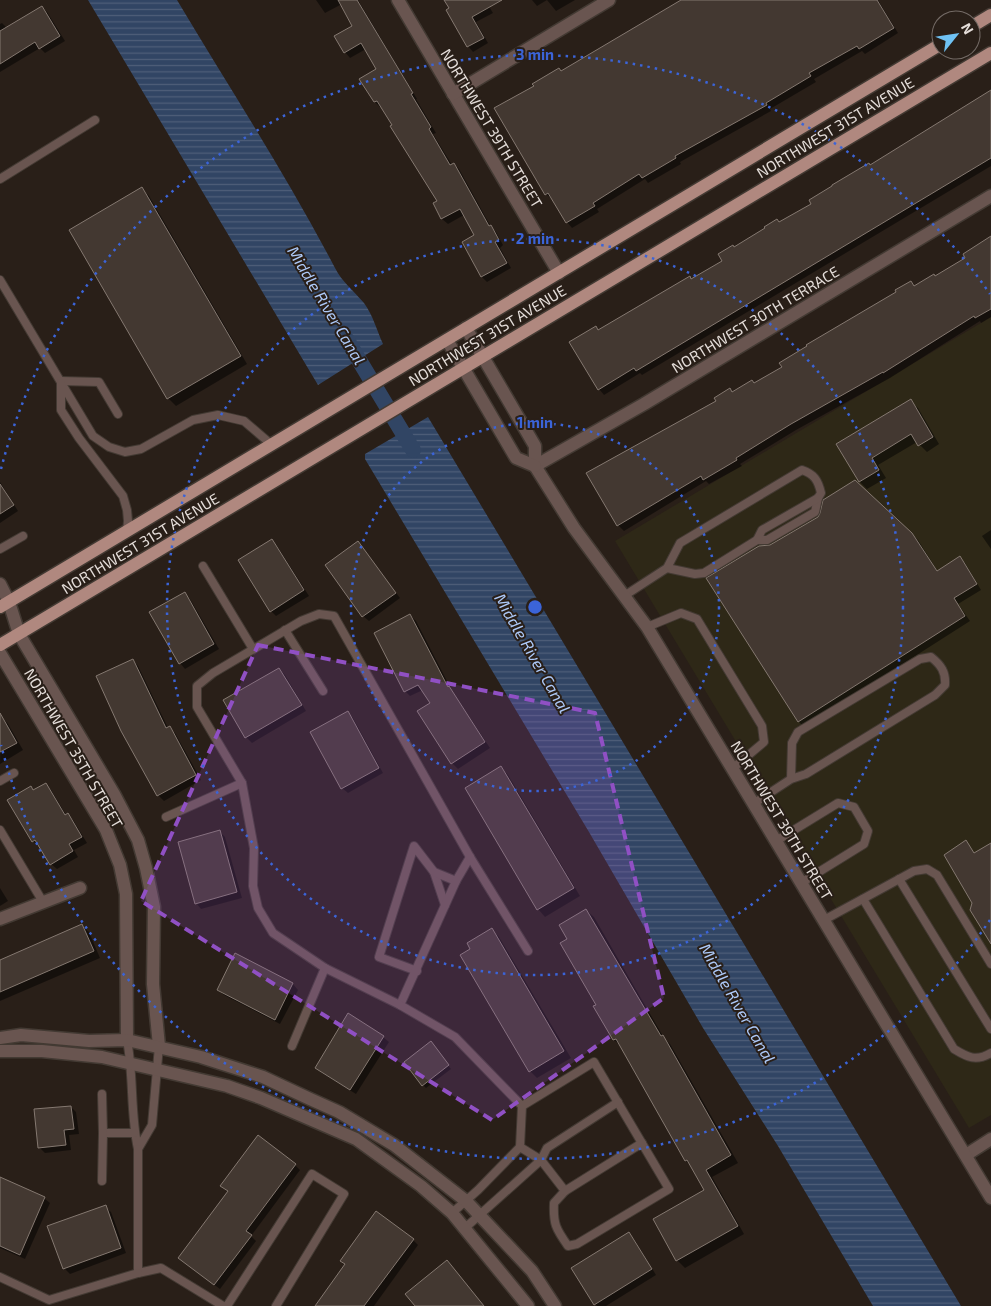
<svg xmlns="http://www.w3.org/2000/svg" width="991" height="1306" viewBox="0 0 991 1306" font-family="'Exo 2',sans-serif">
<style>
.education{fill:#2e2817}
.water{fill:url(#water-rules)}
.shadow{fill:#0007}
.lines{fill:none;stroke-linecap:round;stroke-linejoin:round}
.canal{stroke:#314564;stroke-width:16}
.building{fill:#433831;stroke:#847870}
.service-casing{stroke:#433a33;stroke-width:10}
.minor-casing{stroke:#433a33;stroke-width:15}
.tertiary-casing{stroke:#433a33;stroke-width:15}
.primary-casing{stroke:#433a33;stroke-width:15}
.service{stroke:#695550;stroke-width:8}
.minor{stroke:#695550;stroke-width:12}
.tertiary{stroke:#695550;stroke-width:12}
.primary{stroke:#b0887f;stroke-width:12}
.marked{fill:#9050c4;fill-opacity:0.2;stroke:#9050c4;stroke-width:4;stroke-dasharray:10 6;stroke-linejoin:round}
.ring{fill:none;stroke:#3b64d8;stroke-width:2.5;stroke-dasharray:2.5 5}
.labels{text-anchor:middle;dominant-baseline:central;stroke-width:4;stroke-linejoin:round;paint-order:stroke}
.street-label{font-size:15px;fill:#e5deda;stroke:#291f18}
.water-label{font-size:16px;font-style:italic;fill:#adc9f8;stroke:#291f18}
.centre{fill:#3b64d8;stroke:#291f18;stroke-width:2.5}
.ring-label{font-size:15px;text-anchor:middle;font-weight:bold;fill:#3b64d8;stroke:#291f18;stroke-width:4;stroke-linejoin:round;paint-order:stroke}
</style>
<defs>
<pattern id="water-rules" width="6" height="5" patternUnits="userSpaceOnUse" patternTransform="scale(1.25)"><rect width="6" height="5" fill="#314564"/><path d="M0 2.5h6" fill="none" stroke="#4f5f7a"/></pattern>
</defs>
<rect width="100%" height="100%" fill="#291f18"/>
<polygon class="education" points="991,317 991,1115 969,1128 615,541"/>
<g class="water">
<path d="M 88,0 L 177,0 C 230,89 287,176 335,268 C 342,282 354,291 364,303 C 373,315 377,331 383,344 L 318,385 Z"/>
<polygon points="428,417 961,1306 873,1306 778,1146 703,1028 589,832 365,459 365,454"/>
</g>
<g class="shadow">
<polygon points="316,0 358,0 417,99 416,99 436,133 433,134 452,165 454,164 459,169 491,227 496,232 503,245 500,248 511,268 487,282 482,277 463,242 476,235 464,215 448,224 442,219 434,204 439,201 382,106 380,107 375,102 377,69 366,49 350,58 345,52 354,26 342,4 325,13"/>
<polygon points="446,0 485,0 493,13 476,22 488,43 473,52 468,46"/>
<polygon points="532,0 575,0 556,11 547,0 537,6"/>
<polygon points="683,0 878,0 898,33 865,54 862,51 814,79 816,82 770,109 771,111 680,162 681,164 648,183 645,179 597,209 599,212 572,228 567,222 553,198 552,199 546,194 562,72"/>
<polygon points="42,7 47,12 65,41 45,53 40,48 0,72 0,24 2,23 7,28"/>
<polygon points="991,92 991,166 642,375 640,373 604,395 599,389 595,327 599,331 692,280 724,261 734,248 777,220 780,223 813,204 870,166"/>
<polygon points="142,189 149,196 247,364 176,406 168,398 71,231"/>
<polygon points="991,237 991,317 981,323 980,321 890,378 796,430 740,464 742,466 709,484 706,481 624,531 618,525 588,473 718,402 730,390 733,393 755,384 898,293 911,282 915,287 936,278 967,258"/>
<polygon points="910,401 918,408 939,444 927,452 917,442 878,465 886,478 867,489 860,482 837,444"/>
<polygon points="0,482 18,511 0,523"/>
<polygon points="819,518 912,534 918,540 938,572 960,558 965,563 981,590 958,604 970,621 804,727 799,722 708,579 770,546"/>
<polygon points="991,530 991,549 982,536"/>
<polygon points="272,540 277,546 309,596 276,616 271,611"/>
<polygon points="358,542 400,598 369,621 363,616"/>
<polygon points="184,593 190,599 219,649 185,669 180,663"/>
<polygon points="410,615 416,621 451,689 490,748 458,769 452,763 419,712 432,704 423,690 410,696 405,691"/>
<polygon points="133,660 138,666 168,728 169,728 175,733 201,780 164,801 158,795 122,731"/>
<polygon points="279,669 285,675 306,711 252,743 246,737 225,701"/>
<polygon points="347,713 353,718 383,773 348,793 342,788"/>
<polygon points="1,716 8,724 23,750 0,764"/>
<polygon points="501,767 508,775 580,896 545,917 538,909"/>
<polygon points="45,784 51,790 66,815 68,815 73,820 87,843 74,850 78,857 57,869 51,864 40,845 38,846 33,841 34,791"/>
<polygon points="220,832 225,837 242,898 201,909 196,903"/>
<polygon points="0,888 8,901 0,906"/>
<polygon points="586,910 594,917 664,1038 670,1044 738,1163 712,1177 744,1234 685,1268 677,1260 706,1191 692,1166 686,1161 622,1047 614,1040 569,940"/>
<polygon points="82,926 89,932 100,958 0,1001 0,962"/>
<polygon points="492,930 499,937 571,1058 537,1078 530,1071 472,949"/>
<polygon points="236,955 293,984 298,990 280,1024 224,995 218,990"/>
<polygon points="383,1037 389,1042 356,1094 322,1073 316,1067"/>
<polygon points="434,1046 451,1069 426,1088 423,1085"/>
<polygon points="71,1107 76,1112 79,1134 69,1135 71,1150 45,1153 39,1147"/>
<polygon points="295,1165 300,1170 251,1236 256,1241 220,1289 185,1263 229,1192 222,1185"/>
<polygon points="0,1184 44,1198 50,1203 25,1259 0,1248"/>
<polygon points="105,1207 111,1212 126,1253 70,1274 64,1268"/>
<polygon points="629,1234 634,1239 656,1275 606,1306 597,1306 595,1304"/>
<polygon points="413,1240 418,1245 374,1306 316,1306"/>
</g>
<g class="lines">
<polyline class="canal" points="347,340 413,450"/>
</g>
<g class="building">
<polygon points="338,0 357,0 413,93 411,94 431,127 429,129 450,165 454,163 489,226 491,225 499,240 495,242 507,263 481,277 462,242 474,235 460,209 441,219 433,203 437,201 390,126 392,125 377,101 374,102 359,79 376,69 361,43 344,53 334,36 352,26"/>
<polygon points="444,0 502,0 472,17 484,38 467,47 446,10 449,8"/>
<polygon points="681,0 877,0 894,28 859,49 857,46 809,73 811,76 766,103 767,105 675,156 676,158 642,178 639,174 593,203 595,206 566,223 548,193 545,195 494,108 534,86 532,84 559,68 561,71"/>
<polygon points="42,6 60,36 39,49 35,42 0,64 0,31"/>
<polygon points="991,90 991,158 636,371 634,368 598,390 569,342 596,326 598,330 690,276 691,279 722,261 718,254 733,245 734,247 765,228 764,227 777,219 779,222 811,204 809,200 832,186 832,185 869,163 870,165"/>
<polygon points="142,187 241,356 167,399 69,230"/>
<polygon points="991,236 991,309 975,318 974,316 883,373 883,372 791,424 736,458 737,460 703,480 701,476 617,526 586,473 716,401 714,398 730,388 732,392 752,380 754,383 782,367 779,363 807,346 806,345 896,292 895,290 911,281 914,286 934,274 935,276 965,258 963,254"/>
<polygon points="911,399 933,437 918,446 911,434 872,458 879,470 859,482 836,444"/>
<polygon points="855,480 912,533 937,571 960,556 977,584 954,598 965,616 798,722 706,578 759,546 770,545 818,517 820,513 823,500"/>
<polygon points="0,484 14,505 0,514"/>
<polygon points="272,539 304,590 270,612 238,560"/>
<polygon points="358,541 396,593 362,617 325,565"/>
<polygon points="185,592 214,644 179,664 149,612"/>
<polygon points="410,614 448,687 449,686 485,742 451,764 417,711 430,703 418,685 404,692 374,633"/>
<polygon points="133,659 166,728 170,726 196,775 157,796 121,731 96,676"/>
<polygon points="279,668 302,705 245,738 223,700"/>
<polygon points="348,711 379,768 341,789 310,732"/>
<polygon points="0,713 17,743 0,752"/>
<polygon points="501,766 574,888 537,910 465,788"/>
<polygon points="46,783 65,815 68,813 82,837 69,844 73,851 50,865 35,840 32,842 7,800 31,786 33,790"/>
<polygon points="220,830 237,892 195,904 178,842"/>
<polygon points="966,840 974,853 991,843 991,944 970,910 972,903 944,855"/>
<polygon points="586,909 661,1036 663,1035 731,1155 706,1170 738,1226 676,1261 653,1219 704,1190 687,1160 685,1161 616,1039 613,1040 593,1006 596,1005 560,943 567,939 559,925"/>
<polygon points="82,924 94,951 0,992 0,960"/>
<polygon points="492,928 564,1051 529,1072 460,955 470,949 467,943"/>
<polygon points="235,953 293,983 275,1020 217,990"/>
<polygon points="348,1013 384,1036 350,1090 315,1068"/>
<polygon points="431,1041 449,1065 422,1086 404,1062"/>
<polygon points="71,1106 74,1129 64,1130 66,1145 38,1148 34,1109"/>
<polygon points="258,1135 296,1164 246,1231 252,1235 214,1285 178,1258 228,1191 220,1186"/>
<polygon points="0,1177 45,1197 20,1255 0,1246"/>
<polygon points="106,1205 121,1248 63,1269 47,1226"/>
<polygon points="376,1211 414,1239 364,1306 315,1306 345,1264 340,1261"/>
<polygon points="629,1232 652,1269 594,1305 571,1268"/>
<polygon points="447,1260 484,1306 415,1306 405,1294"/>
</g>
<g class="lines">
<defs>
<g id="service">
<polyline points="0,179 95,120"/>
<polyline points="0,280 93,436 109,447 125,452 141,449 193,420 218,415 244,421 272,445"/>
<polyline points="61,381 99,382 118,414"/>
<polyline points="61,383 61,410 79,438 123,496 127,510 128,521 127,531"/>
<polyline points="757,540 767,540 815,512 818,498"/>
<polyline points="0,549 23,536"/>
<polyline points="203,566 253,649"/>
<path d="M 624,596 L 667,568 L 680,543 L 802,470 C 814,474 818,480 821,493 L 818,498 L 762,530 L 757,540 L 704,573 L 695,574 L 667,568"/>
<polyline points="647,627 681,613 697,619 762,726 764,742 732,769"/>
<polyline points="285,630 323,691"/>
<polyline points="0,781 14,773"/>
<path d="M 753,804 L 791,779 L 806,774 L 935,695 L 945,685 C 946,672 941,665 931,657 L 920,659 L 798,732 L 792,743 L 791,779"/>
<polyline points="166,817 242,783"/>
<polyline points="0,830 43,902"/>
<polyline points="776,841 838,803 854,807 868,831 864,844 801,883"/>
<polyline points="434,872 445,905"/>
<polyline points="899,879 991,1029"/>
<path d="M 863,899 L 954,1049 C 967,1057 976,1062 991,1053"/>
<polyline points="824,920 914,871 927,869 937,875 991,964"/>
<polyline points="417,971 379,957 414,846 434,872 456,881"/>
<polyline points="400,1005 456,881 470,857"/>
<path d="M 127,1040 C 134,1076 130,1113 138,1149 L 152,1125 L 159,1046"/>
<polyline points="292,1046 325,968"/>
<polyline points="102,1094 103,1133 134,1133"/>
<path d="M 522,1106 L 594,1062 L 669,1189 L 577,1244 L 568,1246 C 556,1229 553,1224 554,1203 L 565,1191 L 541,1160 L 520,1147 L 522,1106 L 455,1037 L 400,1005 L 325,968 L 273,933 L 258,908 L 253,886 L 254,848 L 242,783 L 197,707 L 197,686 L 213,673 L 301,621 L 319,614 L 334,616 L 470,857 L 528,951"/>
<polyline points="138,1149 138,1273 161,1268 223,1306"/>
<polyline points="102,1181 103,1133"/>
<polyline points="565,1191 642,1143"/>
<polyline points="452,1213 478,1190 520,1147"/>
<polyline points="465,1228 541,1160 547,1148 618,1102"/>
<polyline points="0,1277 49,1300 138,1273"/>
<polyline points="227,1306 312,1174 344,1194 276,1306"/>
</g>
<g id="minor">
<polyline points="398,0 559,273"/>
<polyline points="453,94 609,0"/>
<polyline points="535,466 644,404 991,196"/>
<polyline points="0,584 9,602 19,634 114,794 138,840 146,868 154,907 153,984 159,1046"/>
<polyline points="0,653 106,830 120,865 126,894 127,1040"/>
<polyline points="0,919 80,888"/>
<polyline points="0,1038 21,1035 89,1041 127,1040 201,1057 263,1077 310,1099 339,1112 394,1145 466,1201 532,1271 555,1306"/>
<polyline points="0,1051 42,1051 102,1057 227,1086 261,1098 356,1139 421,1186 452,1213 528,1306"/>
<polyline points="966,1155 991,1139"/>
</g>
<g id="tertiary">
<polyline points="466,328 535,446 535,466 574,528 647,627 991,1198"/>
<polyline points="447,340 516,458 535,466"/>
</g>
<g id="primary">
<polyline points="971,27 991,15"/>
<polyline points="0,607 941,44"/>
<polyline points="0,645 991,53"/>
</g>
</defs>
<use href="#service" class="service-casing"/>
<use href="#minor" class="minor-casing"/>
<use href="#tertiary" class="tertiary-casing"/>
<use href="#primary" class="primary-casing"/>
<use href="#service" class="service"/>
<use href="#minor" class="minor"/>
<use href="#tertiary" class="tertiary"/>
<use href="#primary" class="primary"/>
</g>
<path class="marked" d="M 258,645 L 595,713 L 664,998 L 492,1120 L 141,901 Z"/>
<g class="ring">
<circle cx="535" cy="607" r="184"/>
<circle cx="535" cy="607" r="368"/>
<path d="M990 920A552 552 0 0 1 1 745M1 469A552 552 0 0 1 990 294"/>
</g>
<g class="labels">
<g class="street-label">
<text transform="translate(835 127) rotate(-31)">NORTHWEST 31ST AVENUE</text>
<text transform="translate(492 128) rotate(59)">NORTHWEST 39TH STREET</text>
<text transform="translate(755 319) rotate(-31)">NORTHWEST 30TH TERRACE</text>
<text transform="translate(487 335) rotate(-31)">NORTHWEST 31ST AVENUE</text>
<text transform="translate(140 543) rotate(-31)">NORTHWEST 31ST AVENUE</text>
<text transform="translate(74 748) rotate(60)">NORTHWEST 35TH STREET</text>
<text transform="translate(782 820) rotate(59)">NORTHWEST 39TH STREET</text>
</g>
<g class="water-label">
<text transform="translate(327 305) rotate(59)">Middle River Canal</text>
<text transform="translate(533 653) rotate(60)">Middle River Canal</text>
<text transform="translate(738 1003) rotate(60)">Middle River Canal</text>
</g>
</g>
<circle cx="535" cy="607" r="8" class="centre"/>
<g class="ring-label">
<text x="535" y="60">3 min</text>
<text x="535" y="244">2 min</text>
<text x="535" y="428">1 min</text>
</g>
<g transform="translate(956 35) rotate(60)"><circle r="24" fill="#291f18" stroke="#746b66"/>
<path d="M0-4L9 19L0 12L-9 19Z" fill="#6fc2f4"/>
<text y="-8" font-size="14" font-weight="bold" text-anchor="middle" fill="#e5deda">N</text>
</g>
</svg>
